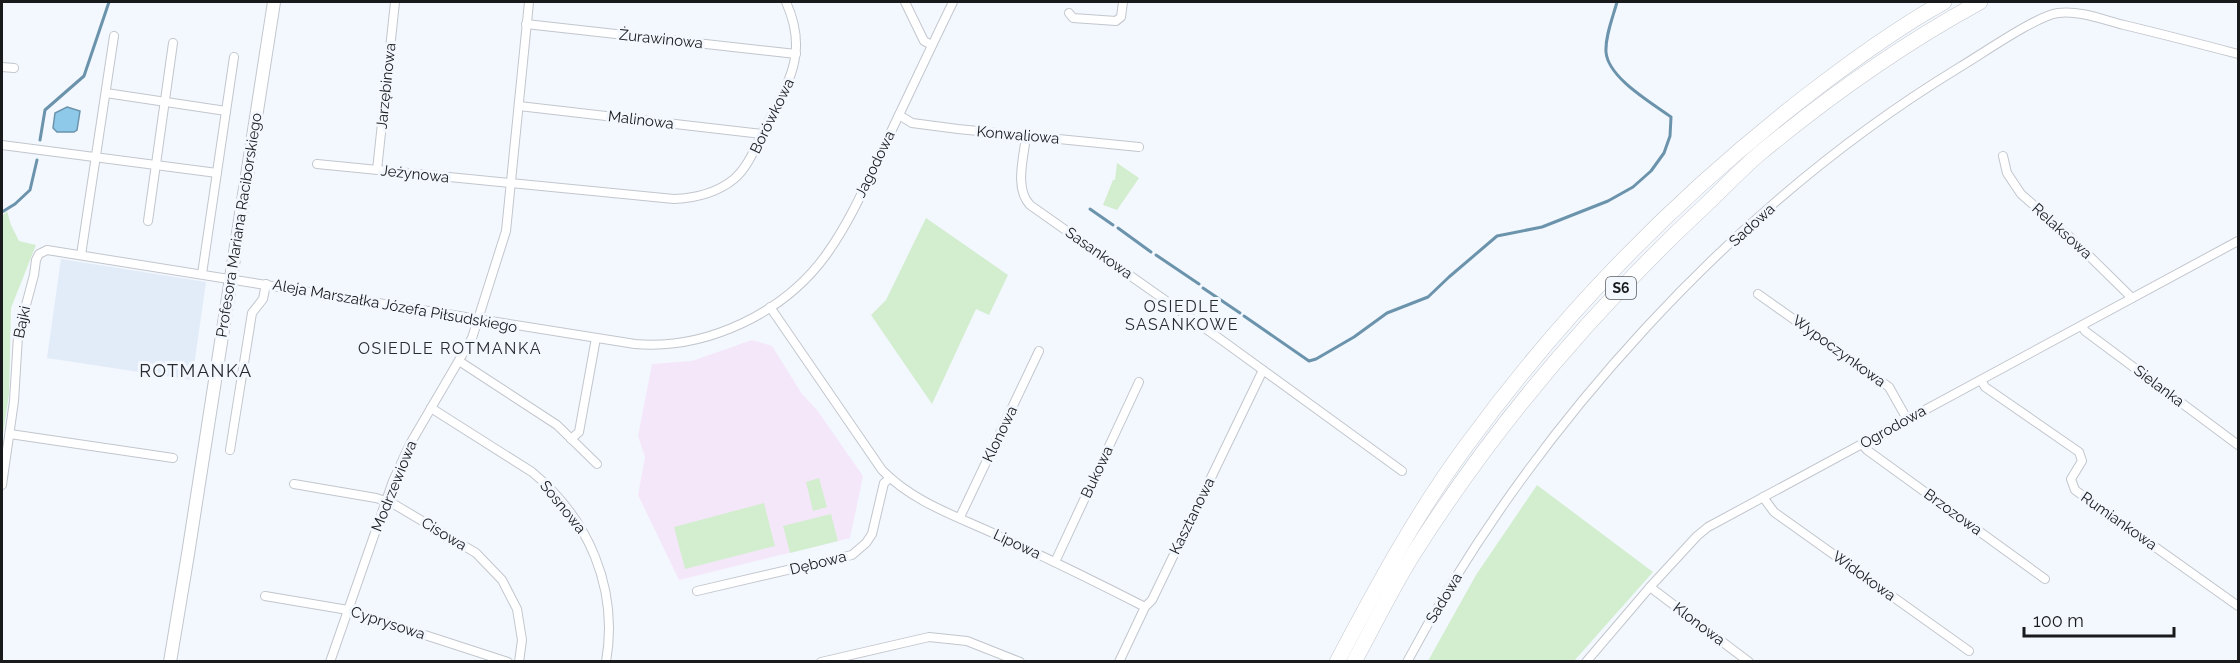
<svg xmlns="http://www.w3.org/2000/svg" width="2240" height="663" viewBox="0 0 2240 663" font-family="Raleway,sans-serif">
<style>
.built{fill:#e2ebf8}
.education{fill:#f5e7fa}
.green{fill:#d2eecf}
.water{fill:#8ec9ea;stroke:#6b94ac;stroke-width:1.5}
.lines{fill:none;stroke-linecap:round;stroke-linejoin:round}
.stream{stroke:#6b94ac;stroke-width:3}
.minor-casing{stroke:#c2c6cd;stroke-width:10}
.secondary-casing{stroke:#c2c6cd;stroke-width:14}
.motorway-casing{stroke:#c2c6cd;stroke-width:16}
.minor{stroke:#fff;stroke-width:8}
.secondary{stroke:#fff;stroke-width:12}
.motorway{stroke:#fff;stroke-width:15}
.labels{text-anchor:middle;dominant-baseline:central;stroke-width:6;stroke-linejoin:round;paint-order:stroke}
.shield{fill:#f3f7fe;stroke:#5a5c60;stroke-width:1.5}
.shield-label{font-size:14px;font-weight:bold;fill:#181a1c}
.street-label{font-size:15px;fill:#181a1c;stroke:#f3f7fe}
.neighbourhood-label{font-size:16px;letter-spacing:1.5px;fill:#282b30;stroke:#f3f7fe}
.quarter-label{font-size:18px;letter-spacing:1.5px;fill:#282b30;stroke:#f3f7fe}
</style>
<rect width="100%" height="100%" fill="#f3f7fe"/>
<polygon class="built" points="61,259 206,282 192,380 47,358"/>
<polygon class="education" points="752,340 772,346 802,394 817,410 863,476 850,538 679,580 638,495 645,457 638,436 652,364 692,361"/>
<g class="green">
<polygon points="1117,163 1139,178 1117,210 1103,205 1113,180 1115,180"/>
<polygon points="7,211 11,225 19,241 36,245 11,308 9,394 2,441 2,216"/>
<polygon points="926,218 1008,275 989,315 976,309 932,404 871,315 886,300"/>
<polygon points="819,478 827,507 813,511 806,482"/>
<polygon points="1537,485 1653,572 1574,661 1428,661 1476,575"/>
<polygon points="764,503 775,546 685,569 674,527"/>
<polygon points="831,514 838,541 790,553 783,526"/>
</g>
<polygon class="water" points="67,107 80,111 77,130 74,132 57,132 53,128 55,113"/>
<g class="lines">
<g class="stream">
<polyline points="40,140 45,110 84,76 109,2"/>
<polyline points="1090,209 1113,225"/>
<polyline points="2,212 15,204 30,190 37,160"/>
<polyline points="1118,228 1151,252"/>
<polyline points="1156,255 1199,284"/>
<polyline points="1203,288 1240,313"/>
<path d="M 1244,316 L 1309,361 L 1316,359 L 1354,337 L 1387,313 L 1428,297 L 1449,277 L 1497,236 L 1542,227 L 1608,201 L 1633,187 L 1651,171 L 1664,153 L 1670,136 L 1671,117 C 1652,103 1608,78 1606,52 C 1605,36 1613,17 1617,2"/>
</g>
<defs>
<g id="minor">
<polyline points="905,2 924,41 932,45"/>
<polyline points="1069,13 1073,18 1116,21 1121,17 1123,2"/>
<polyline points="526,24 796,54"/>
<polyline points="2,67 14,68"/>
<polyline points="106,93 226,111"/>
<polyline points="519,106 762,134"/>
<polyline points="899,115 912,123 958,129 1139,147"/>
<path d="M 1026,136 C 1024,157 1014,188 1030,205 L 1223,341 L 1402,471"/>
<polyline points="2,145 217,173"/>
<polyline points="2003,156 2007,173 2021,194 2071,238 2132,298"/>
<path d="M 317,164 L 674,199 C 696,198 717,193 734,179 C 748,167 755,148 763,132 C 787,84 810,55 786,2"/>
<polyline points="377,170 395,2"/>
<polyline points="148,221 173,43"/>
<polyline points="81,255 114,36"/>
<polyline points="202,274 234,57"/>
<polyline points="1758,294 1889,387 1907,419"/>
<path d="M 770,307 L 882,470 C 913,502 956,516 997,535 C 1047,558 1096,582 1145,607"/>
<polyline points="2082,326 2085,331 2238,445"/>
<polyline points="459,361 557,425 597,464"/>
<polyline points="1981,380 1985,387 2079,452 2082,461 2071,479 2075,490 2238,606"/>
<path d="M 431,408 L 532,472 C 588,518 619,588 606,662"/>
<polyline points="10,434 173,458"/>
<polyline points="571,439 579,432 596,338"/>
<polyline points="1862,444 1867,450 2045,579"/>
<polyline points="230,450 252,313 263,299 266,284"/>
<polyline points="294,484 376,498 392,503 476,553 502,580 517,609 522,640 519,662"/>
<path d="M 2,485 L 14,401 L 18,336 L 25,323 L 26,305 L 34,275 L 36,260 L 39,254 L 47,250 L 635,344 C 707,350 784,313 826,255 C 852,219 869,177 888,138 C 910,92 931,47 953,2"/>
<polyline points="1763,497 1774,512 1969,651"/>
<polyline points="960,517 1039,351"/>
<polyline points="1055,562 1139,382"/>
<polyline points="1650,587 1749,662"/>
<polyline points="697,591 852,555 866,543 872,534 884,483 890,478"/>
<polyline points="265,596 348,610 508,662"/>
<polyline points="330,662 393,481 410,444 472,338 506,231 529,2"/>
<polyline points="821,662 929,637 967,641 1020,662"/>
<polyline points="1119,662 1145,607 1152,600 1263,370"/>
<path d="M 1407,662 C 1532,428 1733,205 1960,67 C 1982,54 2036,16 2058,13 C 2079,10 2104,20 2124,25 C 2162,34 2200,44 2238,54"/>
<polyline points="1586,662 1650,587 1697,536 1708,527 2238,241"/>
</g>
<polyline id="secondary" points="170,662 188,554 274,2"/>
<g id="motorway">
<path d="M 1337,662 C 1376,588 1416,514 1466,446 C 1562,314 1675,198 1805,97 C 1849,63 1895,29 1944,2"/>
<path d="M 1354,662 C 1373,627 1391,590 1412,556 C 1491,431 1588,316 1695,215 C 1717,195 1737,173 1759,154 C 1828,97 1901,45 1980,2"/>
</g>
</defs>
<use href="#minor" class="minor-casing"/>
<use href="#secondary" class="secondary-casing"/>
<use href="#motorway" class="motorway-casing"/>
<use href="#minor" class="minor"/>
<use href="#secondary" class="secondary"/>
<use href="#motorway" class="motorway"/>
</g>
<g class="labels">
<rect class="shield" x="1606" y="277" width="30" height="22" rx="4.5"/>
<g class="shield-label">
<text x="1621" y="288">S6</text>
</g>
<g class="street-label">
<text transform="translate(661 39) rotate(6)">Żurawinowa</text>
<text transform="translate(386 86) rotate(-84)">Jarzębinowa</text>
<text transform="translate(772 116) rotate(-64)">Borówkowa</text>
<text transform="translate(641 120) rotate(7)">Malinowa</text>
<text transform="translate(1018 135) rotate(5)">Konwaliowa</text>
<text transform="translate(875 164) rotate(-64)">Jagodowa</text>
<text transform="translate(415 174) rotate(6)">Jeżynowa</text>
<text transform="translate(239 225) rotate(-81)">Profesora Mariana Raciborskiego</text>
<text transform="translate(1752 225) rotate(-42)">Sadowa</text>
<text transform="translate(2062 231) rotate(42)">Relaksowa</text>
<text transform="translate(1099 253) rotate(35)">Sasankowa</text>
<text transform="translate(395 306) rotate(10)">Aleja Marszałka Józefa Piłsudskiego</text>
<text transform="translate(22 322) rotate(-78)">Bajki</text>
<text transform="translate(1839 351) rotate(36)">Wypoczynkowa</text>
<text transform="translate(2159 386) rotate(37)">Sielanka</text>
<text transform="translate(1893 427) rotate(-29)">Ogrodowa</text>
<text transform="translate(1000 434) rotate(-64)">Klonowa</text>
<text transform="translate(1097 472) rotate(-65)">Bukowa</text>
<text transform="translate(394 486) rotate(-68)">Modrzewiowa</text>
<text transform="translate(563 507) rotate(51)">Sosnowa</text>
<text transform="translate(1953 512) rotate(36)">Brzozowa</text>
<text transform="translate(1192 516) rotate(-64)">Kasztanowa</text>
<text transform="translate(2119 521) rotate(35)">Rumiankowa</text>
<text transform="translate(444 534) rotate(31)">Cisowa</text>
<text transform="translate(1017 544) rotate(25)">Lipowa</text>
<text transform="translate(818 563) rotate(-14)">Dębowa</text>
<text transform="translate(1864 576) rotate(36)">Widokowa</text>
<text transform="translate(1444 598) rotate(-59)">Sadowa</text>
<text transform="translate(388 623) rotate(18)">Cyprysowa</text>
<text transform="translate(1699 624) rotate(37)">Klonowa</text>
</g>
<g class="neighbourhood-label">
<text x="1182" y="306">OSIEDLE<tspan x="1182" dy="18">SASANKOWE</tspan></text>
<text x="450" y="348">OSIEDLE ROTMANKA</text>
</g>
<g class="quarter-label">
<text x="196" y="370">ROTMANKA</text>
</g>
</g>
<rect width="2240" height="663" fill="none" stroke="#181a1c" stroke-width="6"/>
<path d="M2024 627v9h150v-9" fill="none" stroke="#181a1c" stroke-width="3"/>
<text x="2033" y="627" font-size="18" fill="#181a1c" stroke="#f3f7fe" stroke-width="4.5" paint-order="stroke">100 m</text>
</svg>
